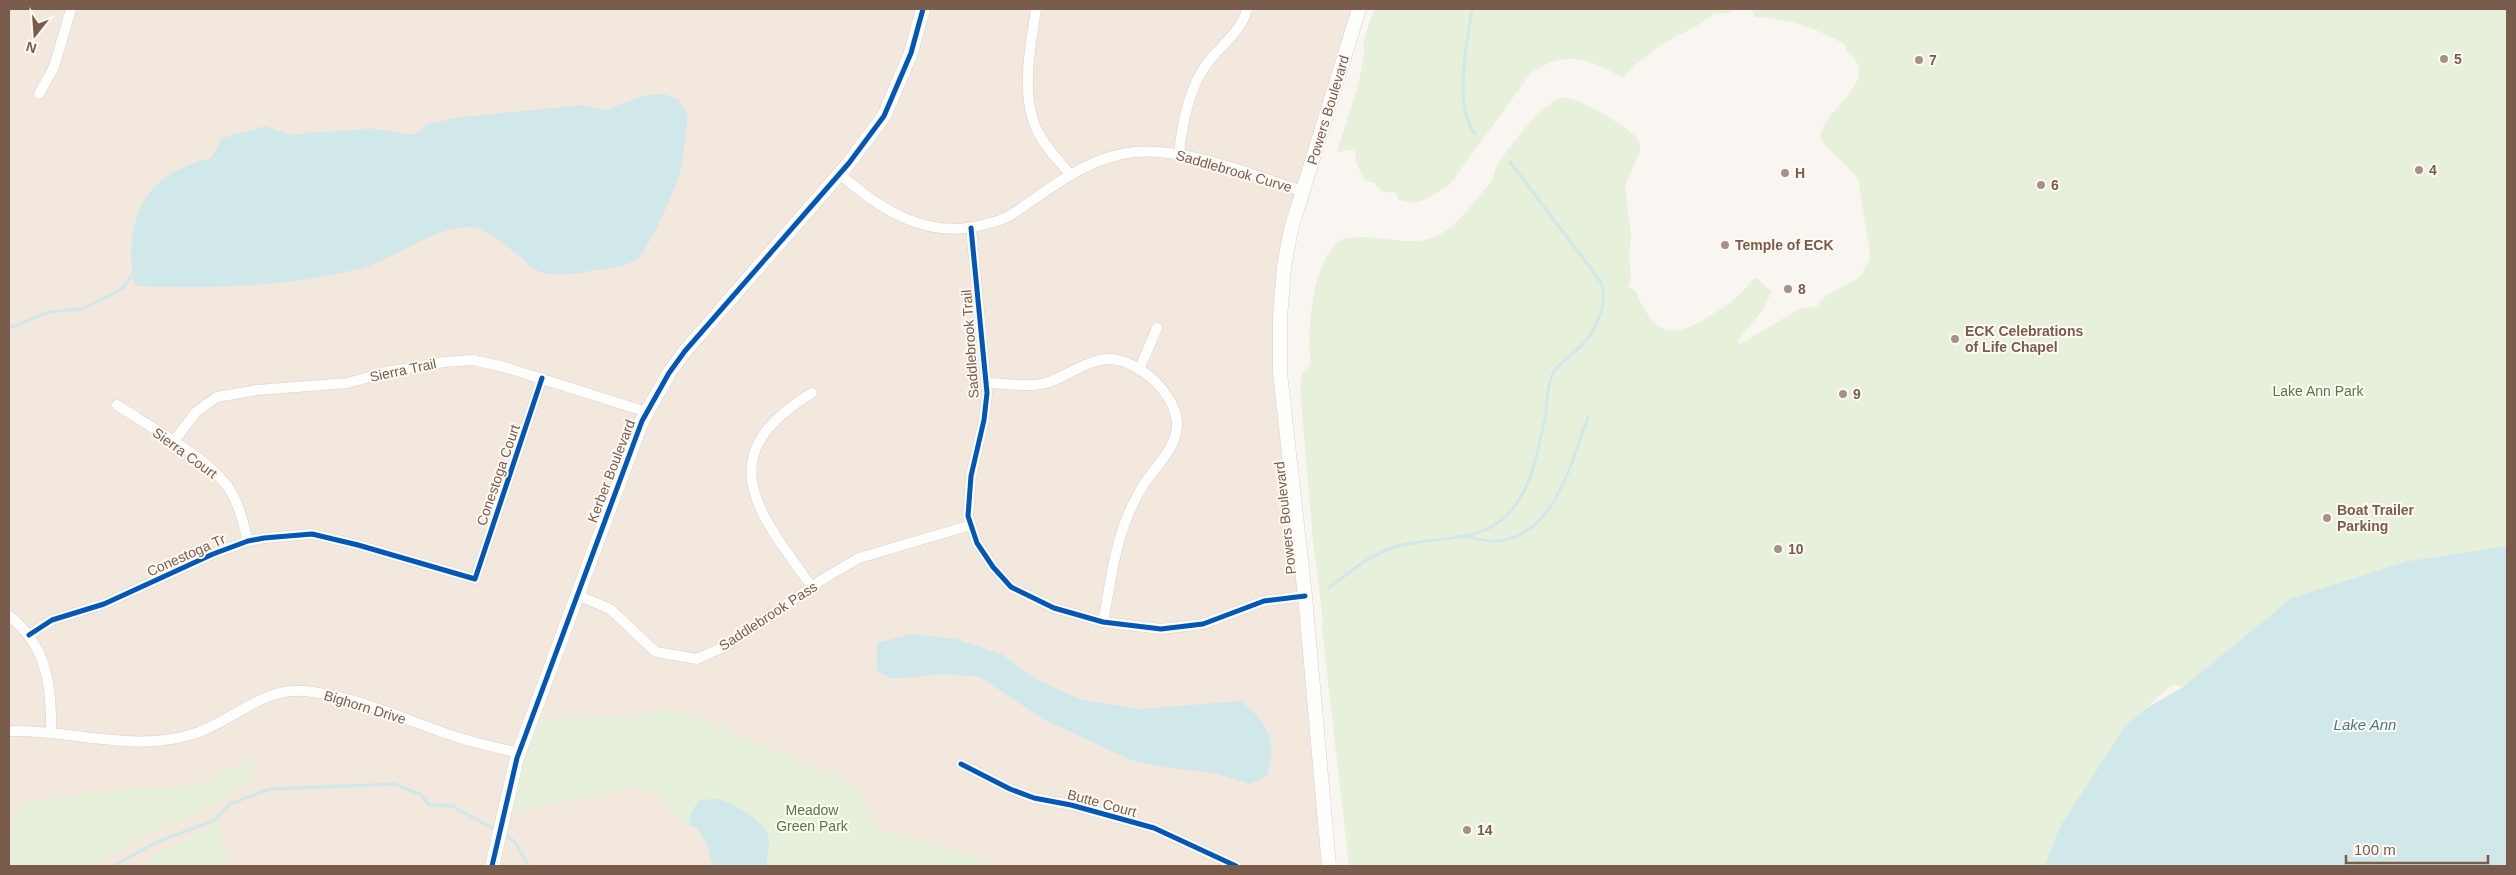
<svg xmlns="http://www.w3.org/2000/svg" width="2516" height="875" viewBox="0 0 2516 875" font-family="Helvetica,sans-serif">
<style>
.residential{fill:#f2e8de}
.green{fill:#e7f0db}
.water{fill:#d0e8ea}
.lines{fill:none;stroke-linecap:round;stroke-linejoin:round}
.stream{stroke:#d0e8ea;stroke-width:3}
.street-casing{stroke:#d7d1cb;stroke-width:11}
.secondary-casing{stroke:#d9d2cb;stroke-width:15}
.street{stroke:#fefefd;stroke-width:10}
.secondary{stroke:#fefefd;stroke-width:14}
.cycleway-casing{stroke:#fffaf3;stroke-width:8}
.cycleway{stroke:#0057b8;stroke-width:5}
.poi-dot{fill:#a69286;stroke:#fffaf3;stroke-width:2}
.labels{text-anchor:middle;dominant-baseline:central;stroke-width:4;stroke-linejoin:round;paint-order:stroke}
.poi-label{font-size:14px;font-weight:bold;fill:#7a5c4d;stroke:#fffaf3;text-anchor:start}
.street-label{font-size:14px;fill:#7a5c4d;stroke:#fffaf3}
.park-label{font-size:14px;fill:#537a41;stroke:#fffaf3}
.water-label{font-size:15px;font-style:italic;fill:#437c86;stroke:#fffaf3}
</style>
<rect width="100%" height="100%" fill="#f9f5f0"/>
<polygon class="residential" points="9,9 1359,9 1284,267 1280,342 1329,866 9,866"/>
<g class="green">
<path d="M 1374,9 L 1733,9 L 1729,13 L 1715,13 L 1697,26 L 1664,43 L 1636,64 L 1623,78 C 1590,59 1563,49 1530,74 L 1450,184 L 1427,199 L 1413,203 L 1399,200 L 1395,192 C 1385,193 1380,192 1375,183 L 1366,181 L 1356,163 L 1355,149 L 1337,152 C 1343,131 1369,61 1363,43 Z"/>
<path d="M 1751,9 L 2507,9 L 2507,546 L 2408,561 L 2183,687 L 2173,684 L 2125,726 L 2059,828 L 2045,866 L 1349,866 L 1322,628 L 1323,620 L 1313,540 L 1300,387 C 1301,377 1301,372 1310,366 C 1312,358 1309,351 1309,343 C 1310,315 1314,267 1335,245 C 1356,223 1409,254 1441,234 C 1460,222 1476,199 1491,182 C 1494,178 1494,173 1496,168 C 1505,151 1544,100 1563,98 C 1580,96 1626,127 1639,139 L 1640,152 L 1625,185 L 1631,236 L 1629,257 L 1631,277 L 1628,288 L 1635,290 C 1655,337 1671,341 1713,314 C 1729,304 1742,295 1753,279 L 1756,278 L 1771,291 C 1767,309 1749,326 1737,341 L 1740,344 L 1801,308 L 1816,307 L 1827,295 L 1860,277 L 1869,261 L 1870,252 L 1858,179 C 1850,165 1822,147 1820,137 C 1825,106 1886,79 1845,50 L 1847,46 C 1819,29 1788,18 1755,17 Z"/>
<polygon points="666,709 696,717 856,785 877,829 1006,866 766,866 769,840 692,810 689,825 667,809 659,794 630,788 503,815 531,719 642,716"/>
<polygon points="253,758 251,780 215,804 132,841 95,866 9,866 9,825 26,803 87,793 196,785"/>
<polygon points="220,822 227,866 140,866 159,853"/>
</g>
<g class="water">
<path d="M 663,94 L 678,99 L 688,116 C 685,136 684,157 679,176 C 675,190 647,253 636,260 C 621,269 603,268 585,272 C 573,274 545,277 534,269 C 516,255 489,225 464,227 C 428,231 396,258 362,268 C 293,287 208,289 137,286 L 133,281 C 125,214 145,174 211,158 L 222,138 L 266,126 L 293,136 L 310,132 L 348,131 L 369,128 L 412,135 L 421,131 L 426,125 L 454,118 L 583,105 L 605,110 L 646,95 Z"/>
<polygon points="2507,546 2507,866 2045,866 2059,828 2125,726 2145,709 2183,687 2292,598 2408,561"/>
<path d="M 911,634 L 956,639 L 1003,655 L 1035,679 L 1082,700 L 1142,709 L 1241,701 C 1268,723 1278,742 1267,776 L 1250,784 L 1214,773 L 1162,767 L 1131,760 L 1043,719 L 980,677 L 946,674 L 892,679 L 877,671 L 877,643 Z"/>
<path d="M 719,799 C 734,804 766,821 769,839 C 770,847 767,858 766,866 L 713,866 L 706,842 L 696,827 L 689,825 L 692,810 L 700,800 Z"/>
</g>
<g class="lines">
<g class="stream">
<path d="M 1472,9 C 1467,44 1453,104 1475,134"/>
<polyline points="9,328 49,312 81,309 101,300 123,288 134,272"/>
<path d="M 1467,537 C 1477,539 1488,542 1498,541 C 1556,535 1571,461 1588,417"/>
<path d="M 1329,588 C 1348,573 1366,558 1389,549 C 1434,532 1488,550 1519,500 C 1534,476 1539,445 1545,418 C 1548,402 1546,384 1555,370 C 1563,360 1574,353 1583,344 C 1597,329 1608,302 1601,282 L 1510,162"/>
<polyline points="504,834 514,841 529,866"/>
<polyline points="113,866 157,842 213,821 230,804 270,789 394,784 420,794 429,805 452,806 496,830"/>
</g>
<defs>
<g id="street">
<path d="M 1036,9 C 1031,42 1022,87 1033,120 C 1039,140 1057,159 1070,174"/>
<polyline points="39,94 54,67 71,9"/>
<path d="M 1179,154 C 1182,124 1188,90 1206,65 C 1219,46 1242,32 1247,9"/>
<path d="M 840,174 C 879,209 927,240 982,225 C 991,223 1003,220 1011,215 C 1049,190 1086,157 1134,152 C 1186,147 1253,175 1302,191"/>
<polyline points="971,228 987,393 984,420 971,476 968,516 977,543 993,567 1011,587 1054,608 1103,622 1161,629 1203,624 1264,601 1305,596"/>
<polyline points="1139,370 1157,328"/>
<path d="M 986,383 C 1005,383 1027,388 1046,383 C 1067,377 1087,359 1110,359 C 1139,360 1178,395 1177,426 C 1176,448 1157,465 1146,481 C 1139,491 1133,504 1128,515 C 1114,548 1110,586 1103,622"/>
<path d="M 117,405 C 149,426 210,459 230,490 C 240,506 243,523 248,541"/>
<polyline points="173,442 196,412 217,397 257,390 348,383 386,372 444,362 473,360 504,367 647,412"/>
<path d="M 812,587 C 758,512 708,456 812,393"/>
<polyline points="577,595 610,609 656,652 697,659 726,646 823,579 859,558 971,525"/>
<path d="M 9,616 C 47,645 52,687 51,732"/>
<polyline points="29,635 52,620 104,604 213,554 248,541 264,538 312,534 358,545 475,579 542,378"/>
<path d="M 9,731 C 72,729 134,754 196,733 C 233,721 263,687 304,691 C 358,696 409,722 460,738 C 479,744 499,748 518,753"/>
<polyline points="961,764 1010,789 1034,798 1071,805 1154,828 1236,866"/>
</g>
<g id="secondary">
<polyline points="492,866 517,758 642,421 669,373 685,351 849,163 884,116 911,53 923,9"/>
<polyline points="1329,866 1305,596 1280,373 1280,317 1284,267 1291,229 1359,9"/>
</g>
</defs>
<use href="#street" class="street-casing"/>
<use href="#secondary" class="secondary-casing"/>
<use href="#street" class="street"/>
<use href="#secondary" class="secondary"/>
<defs>
<g id="cycleway">
<polyline points="971,228 987,393 984,420 971,476 968,516 977,543 993,567 1011,587 1054,608 1103,622 1161,629 1203,624 1264,601 1305,596"/>
<polyline points="29,635 52,620 104,604 213,554 248,541 264,538 312,534 358,545 475,579 542,378"/>
<polyline points="961,764 1010,789 1034,798 1071,805 1154,828 1236,866"/>
<polyline points="492,866 517,758 642,421 669,373 685,351 849,163 884,116 911,53 923,9"/>
</g>
</defs>
<use href="#cycleway" class="cycleway-casing"/>
<use href="#cycleway" class="cycleway"/>
</g>
<g class="poi-dot">
<circle cx="2444" cy="59" r="5"/>
<circle cx="1919" cy="60" r="5"/>
<circle cx="2419" cy="170" r="5"/>
<circle cx="1785" cy="173" r="5"/>
<circle cx="2041" cy="185" r="5"/>
<circle cx="1725" cy="245" r="5"/>
<circle cx="1788" cy="289" r="5"/>
<circle cx="1955" cy="339" r="5"/>
<circle cx="1843" cy="394" r="5"/>
<circle cx="2327" cy="518" r="5"/>
<circle cx="1778" cy="549" r="5"/>
<circle cx="1467" cy="830" r="5"/>
</g>
<g class="labels">
<g class="poi-label">
<text x="2454" y="59">5</text>
<text x="1929" y="60">7</text>
<text x="2429" y="170">4</text>
<text x="1795" y="173">H</text>
<text x="2051" y="185">6</text>
<text x="1735" y="245">Temple of ECK</text>
<text x="1798" y="289">8</text>
<text x="1965" y="331">ECK Celebrations<tspan x="1965" dy="16">of Life Chapel</tspan></text>
<text x="1853" y="394">9</text>
<text x="2337" y="510">Boat Trailer<tspan x="2337" dy="16">Parking</tspan></text>
<text x="1788" y="549">10</text>
<text x="1477" y="830">14</text>
</g>
<g class="street-label">
<text transform="translate(1328 110) rotate(-73)">Powers Boulevard</text>
<text transform="translate(1234 171) rotate(16)">Saddlebrook Curve</text>
<text transform="translate(970 344) rotate(-94)">Saddlebrook Trail</text>
<text transform="translate(403 370) rotate(-12)">Sierra Trail</text>
<text transform="translate(185 453) rotate(36)">Sierra Court</text>
<text transform="translate(611 471) rotate(-69)">Kerber Boulevard</text>
<text transform="translate(498 475) rotate(-71)">Conestoga Court</text>
<text transform="translate(1285 518) rotate(-96)">Powers Boulevard</text>
<text transform="translate(186 555) rotate(-24)">Conestoga Tr</text>
<text transform="translate(768 616) rotate(-33)">Saddlebrook Pass</text>
<text transform="translate(365 707) rotate(17)">Bighorn Drive</text>
<text transform="translate(1102 803) rotate(15)">Butte Court</text>
</g>
<g class="park-label">
<text x="2318" y="391">Lake Ann Park</text>
<text x="812" y="810">Meadow<tspan x="812" dy="16">Green Park</tspan></text>
</g>
<g class="water-label">
<text x="2365" y="724">Lake Ann</text>
</g>
</g>
<rect width="2516" height="875" fill="none" stroke="#7a5c4d" stroke-width="20"/>
<g transform="translate(35 35) rotate(197)" stroke="#fffaf3" stroke-width="4" paint-order="stroke">
<path d="M0-4L9 19L0 12L-9 19Z" fill="#7a5c4d"/>
<text y="-8" font-size="14" font-weight="bold" text-anchor="middle" fill="#7a5c4d">N</text>
</g>
<path d="M2346 855v8h142v-8" fill="none" stroke="#7a5c4d" stroke-width="2.5"/>
<text x="2354" y="855" font-size="15" fill="#7a5c4d" stroke="#fffaf3" stroke-width="4" paint-order="stroke">100 m</text>
</svg>
